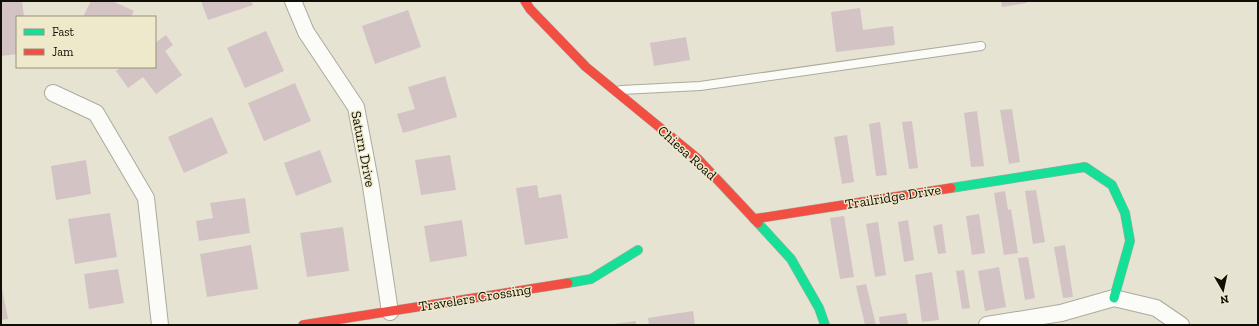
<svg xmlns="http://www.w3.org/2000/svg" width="1259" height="326" viewBox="0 0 1259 326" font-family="'Zilla Slab',serif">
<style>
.building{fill:#d3c3c5}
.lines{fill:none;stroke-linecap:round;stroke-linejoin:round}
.lane-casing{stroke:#adaa9e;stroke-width:10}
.street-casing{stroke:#adaa9e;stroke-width:18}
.fast-casing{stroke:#adaa9e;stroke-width:10}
.jam-casing{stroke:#adaa9e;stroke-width:10}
.lane{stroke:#fbfbf8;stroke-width:8}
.street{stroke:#fbfbf8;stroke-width:16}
.fast{stroke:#16e098;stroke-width:9}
.jam{stroke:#f24e42;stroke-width:9}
.labels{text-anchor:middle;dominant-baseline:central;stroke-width:3;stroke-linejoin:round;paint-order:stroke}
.street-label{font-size:14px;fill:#100e05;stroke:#eee9cb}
</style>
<rect width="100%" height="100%" fill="#e6e3d3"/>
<g class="building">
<polygon points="22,1 24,17 17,17 17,54 1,56 1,2"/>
<polygon points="91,1 112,1 134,11 131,17 83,17"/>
<polygon points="201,1 251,1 253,5 208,20"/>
<polygon points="1001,1 1027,1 1027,3 1002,7"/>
<polygon points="860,8 863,30 893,26 895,45 836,52 831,12"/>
<polygon points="408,10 421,47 375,64 362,26"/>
<polygon points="266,31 284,71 245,88 227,48"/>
<polygon points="166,35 173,45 165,51 182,75 156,94 143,77 128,88 116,71 122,67 155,67 155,43"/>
<polygon points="686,37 690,60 654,66 650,43"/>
<polygon points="445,76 457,117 403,133 397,114 415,109 408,87"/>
<polygon points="295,83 311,121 264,141 248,103"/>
<polygon points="1012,109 1020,162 1009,164 1000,110"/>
<polygon points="977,111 984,166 971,167 964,113"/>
<polygon points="212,117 228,153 184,173 168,137"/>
<polygon points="912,121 918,168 909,169 902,122"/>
<polygon points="880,122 887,175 876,176 869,124"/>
<polygon points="847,135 854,182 842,184 834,137"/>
<polygon points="320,150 332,182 296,196 284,163"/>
<polygon points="450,155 456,190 421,195 415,160"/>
<polygon points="86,160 91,194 56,200 51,166"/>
<polygon points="537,185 539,198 561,194 568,238 525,245 516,188"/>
<polygon points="1036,190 1045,242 1033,244 1025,191"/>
<polygon points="1005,191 1008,210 1011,209 1018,253 1004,255 994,193"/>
<polygon points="245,198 250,233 199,241 196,221 213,218 210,203"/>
<polygon points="110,213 117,257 75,264 68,219"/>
<polygon points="979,214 985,253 972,255 966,216"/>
<polygon points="844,216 854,277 840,279 830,218"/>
<polygon points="462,220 467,256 430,262 424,226"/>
<polygon points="908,220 914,260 904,262 898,222"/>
<polygon points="878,222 886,275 875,277 866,224"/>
<polygon points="942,224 946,253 938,254 933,226"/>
<polygon points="343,227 349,271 307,277 300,233"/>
<polygon points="251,245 258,289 207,297 200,254"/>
<polygon points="1065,245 1073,297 1063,298 1054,247"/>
<polygon points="1028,257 1035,298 1025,300 1018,258"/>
<polygon points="999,267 1006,307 985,311 978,271"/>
<polygon points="118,269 124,303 89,309 84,274"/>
<polygon points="964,270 970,308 962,309 956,271"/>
<polygon points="932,272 939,320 922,322 915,275"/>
<polygon points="1,284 8,319 1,320"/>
<polygon points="866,284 876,325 865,325 856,286"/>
<polygon points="693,311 695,325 649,325 648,318"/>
<polygon points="906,313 908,324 880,325 879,317"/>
<polygon points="636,321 636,325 614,325 614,324"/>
</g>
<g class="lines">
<defs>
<polyline id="lane" points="621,90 700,86 981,46"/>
<g id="street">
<polyline points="293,1 306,32 356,107 371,186 390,312"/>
<polyline points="53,93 96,113 146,198 160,325"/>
<polyline points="987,325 1061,313 1114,298 1156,308 1181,325"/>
</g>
<g id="fast">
<polyline points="951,188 1085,167 1112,185 1125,213 1130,241 1114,298"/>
<polyline points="758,223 791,259 819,308 825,325"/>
<polyline points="568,283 591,279 638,250"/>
</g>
<g id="jam">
<polyline points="525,1 530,9 586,67 697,158 758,223"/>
<polyline points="754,219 951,188"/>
<polyline points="303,325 568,283"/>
</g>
</defs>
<use href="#lane" class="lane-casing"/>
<use href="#street" class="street-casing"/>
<use href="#fast" class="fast-casing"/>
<use href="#jam" class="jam-casing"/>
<use href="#lane" class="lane"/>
<use href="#street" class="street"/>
<use href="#fast" class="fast"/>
<use href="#jam" class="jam"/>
</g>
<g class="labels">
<g class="street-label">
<text transform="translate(363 149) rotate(79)">Saturn Drive</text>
<text transform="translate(687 153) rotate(42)">Chiesa Road</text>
<text transform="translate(893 197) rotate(-9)">Trailridge Drive</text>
<text transform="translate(475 298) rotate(-9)">Travelers Crossing</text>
</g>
</g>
<rect width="1259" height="326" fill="none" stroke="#100e05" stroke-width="4"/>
<rect x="16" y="16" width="140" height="52" fill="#eee9cb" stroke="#95917c"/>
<rect x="24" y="29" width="20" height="6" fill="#16e098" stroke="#95917c"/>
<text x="52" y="36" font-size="12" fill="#100e05">Fast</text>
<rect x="24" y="49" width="20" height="6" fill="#f24e42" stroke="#95917c"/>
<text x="52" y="56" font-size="12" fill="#100e05">Jam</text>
<g transform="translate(1223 290) rotate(171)" stroke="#eee9cb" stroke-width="3" paint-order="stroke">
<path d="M0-3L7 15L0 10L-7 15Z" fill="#100e05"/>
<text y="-6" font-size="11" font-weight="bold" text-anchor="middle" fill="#100e05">N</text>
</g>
</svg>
